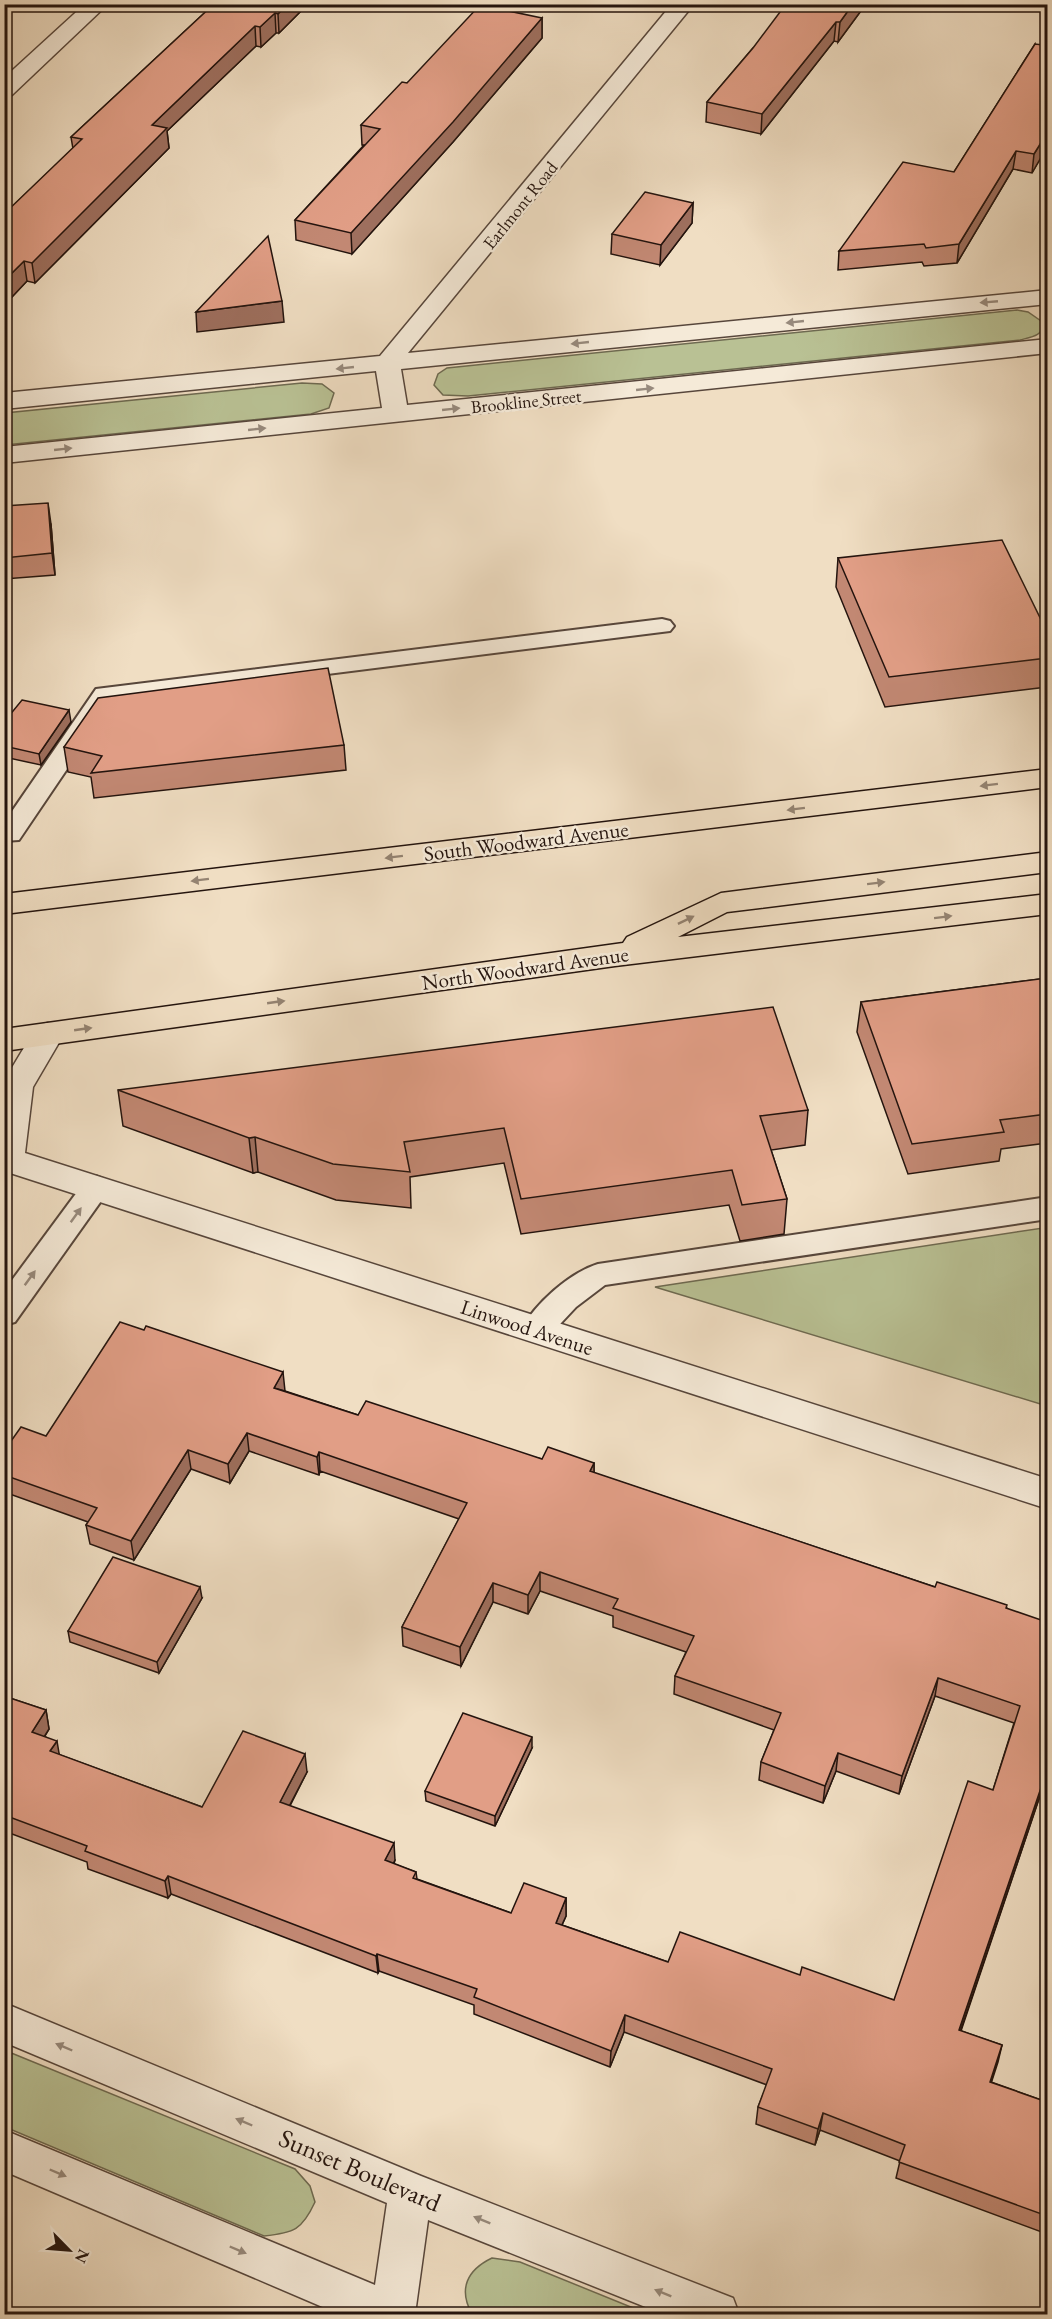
<svg xmlns="http://www.w3.org/2000/svg" width="1052" height="2319" viewBox="0 0 1052 2319" font-family="'EB Garamond',serif">
<style>
.green{fill:#b9c194;stroke:#6e6a51;stroke-width:1.5}
.lines{fill:none;stroke-linecap:round;stroke-linejoin:round}
.service-casing{stroke:#57463b;stroke-width:4}
.minor-casing{stroke:#57463b;stroke-width:3}
.primary-casing{stroke:#24140e;stroke-width:3}
.service{fill:#f5ead8;fill-rule:evenodd}
.minor{fill:#f5ead8;fill-rule:evenodd}
.primary{fill:#f0dec3;fill-rule:evenodd}
.wall{fill:#c28873;stroke:#24140e;stroke-width:1.5}
.shaded-wall{fill:#9e6f5e;stroke:#24140e;stroke-width:1.5}
.building{fill:#e19e86;stroke:#24140e;stroke-width:1.5}
.oneway{fill:#978a7d}
.oneway2{fill:#948372}
.labels{text-anchor:middle;dominant-baseline:central;stroke-width:5;stroke-linejoin:round;paint-order:stroke}
.far-street-label{font-size:18px;fill:#24140e;stroke:#f5ead8}
.street-label{font-size:21px;fill:#24140e;stroke:#f5ead8}
.near-street-label{font-size:26px;fill:#24140e;stroke:#f5ead8}
</style>
<rect width="100%" height="100%" fill="#f0dec3"/>
<filter id="stains"><feTurbulence type="fractalNoise" baseFrequency=".00333" numOctaves="4"/><feColorMatrix values="0 0 0 0 .2 0 0 0 0 .09 0 0 0 0 .02 0 0 0 .5 -.17"/></filter>
<radialGradient id="worn" r=".72"><stop offset=".6" stop-color="#630" stop-opacity="0"/><stop offset="1" stop-color="#630" stop-opacity=".3"/></radialGradient>
<g class="green">
<path d="M 1017,310 L 1028,312 L 1044,323 C 1043,336 1031,337 1020,340 L 468,396 L 443,395 L 434,385 L 438,374 L 447,368 Z"/>
<polygon points="302,383 322,384 334,393 329,408 311,414 5,445 5,413"/>
<polygon points="1043,1228 1048,1237 1047,1406 655,1287"/>
<path d="M 4,2050 L 295,2169 L 310,2186 L 315,2202 C 302,2230 294,2233 264,2236 L 5,2127 Z"/>
<path d="M 492,2258 L 520,2262 L 648,2314 L 472,2314 C 458,2289 467,2270 492,2258 Z"/>
</g>
<g class="lines">
<defs>
<g id="service">
<polygon points="662,619 670,621 674,626 670,631 113,701 19,840 4,841 4,823 96,689"/>
<polygon points="96,1176 106,1180 110,1187 106,1194 15,1322 4,1325 4,1291 86,1180"/>
<path d="M 1048,1197 L 1048,1219 L 605,1285 L 576,1307 L 547,1338 L 536,1342 L 525,1338 L 521,1330 C 535,1304 569,1273 598,1264 Z"/>
</g>
<g id="minor">
<polygon points="85,4 108,4 12,95 4,97 4,78"/>
<polygon points="672,4 694,4 408,353 1048,290 1048,304 401,369 407,405 1048,339 1048,353 4,463 4,447 382,408 376,371 4,409 4,393 380,356"/>
<polygon points="48,1023 59,1026 64,1034 33,1087 25,1153 1048,1479 1048,1509 4,1171 4,1081 37,1026"/>
<polygon points="4,2003 421,2176 733,2298 739,2314 663,2314 428,2220 415,2314 339,2314 4,2171 4,2130 375,2285 387,2203 4,2042"/>
</g>
<g id="primary">
<polygon points="1048,769 1048,787 4,914 4,894"/>
<polygon points="1048,852 1048,872 727,912 678,937 1048,894 1048,914 615,966 4,1051 4,1029 623,943 627,937 721,893"/>
</g>
</defs>
<use href="#service" class="service-casing"/>
<use href="#minor" class="minor-casing"/>
<use href="#primary" class="primary-casing"/>
<use href="#service" class="service"/>
<use href="#minor" class="minor"/>
<use href="#primary" class="primary"/>
</g>
<g class="wall">
<polygon points="214,4 308,4 279,33 276,33 261,47 256,46 167,131 169,148 35,283 27,281 11,298 4,296 4,214 73,149 71,137"/>
<polygon points="866,4 838,42 834,41 761,134 706,122 707,102 753,48"/>
<polygon points="542,18 542,38 453,142 352,254 296,240 295,220 364,145 362,145 361,125 407,83"/>
<polygon points="1035,44 1047,147 1032,173 1013,169 957,263 924,266 922,262 838,270 839,251 954,172"/>
<polygon points="693,203 692,223 660,265 611,254 612,234"/>
<polygon points="4,506 51,524 55,575 4,579"/>
<polygon points="838,558 1047,632 1047,687 885,707 836,587"/>
<polygon points="4,722 71,722 41,765 4,757"/>
<polygon points="344,745 346,770 94,798 91,777 68,772 64,747"/>
<polygon points="1047,978 1047,1143 1001,1149 999,1161 908,1174 857,1032 861,1002"/>
<polygon points="118,1090 808,1110 805,1145 771,1150 787,1199 784,1234 740,1241 729,1205 521,1234 504,1163 410,1177 411,1208 336,1200 258,1172 253,1173 123,1126"/>
<polygon points="285,1391 358,1415 542,1459 594,1463 594,1473 935,1587 1007,1608 1047,1775 961,2031 1002,2045 991,2082 1047,2102 1047,2234 896,2178 900,2161 820,2130 815,2145 756,2124 758,2107 767,2085 624,2032 610,2067 474,2014 474,2005 379,1971 378,1973 171,1894 168,1898 88,1869 87,1862 4,1831 4,1696 46,1710 49,1729 45,1736 60,1755 202,1807 307,1772 290,1806 395,1860 394,1864 416,1872 417,1879 511,1913 566,1898 566,1916 562,1925 668,1962 800,1975 894,2000 993,1790 1014,1723 935,1696 899,1794 836,1771 823,1803 759,1780 761,1762 774,1730 674,1694 675,1676 686,1652 613,1627 613,1616 540,1591 528,1614 493,1602 461,1666 403,1646 402,1627 459,1519 320,1471 319,1475 249,1451 230,1483 191,1469 134,1560 90,1544 86,1525 88,1522 4,1492 4,1451 46,1436"/>
<polygon points="202,1598 159,1673 70,1642 68,1631"/>
<polygon points="532,1748 495,1826 426,1801 425,1791"/>
</g>
<g class="shaded-wall">
<polygon points="287,4 308,4 279,33 278,14"/>
<polygon points="853,4 866,4 838,42 840,22"/>
<polygon points="275,13 276,33 261,47 260,27"/>
<polygon points="542,18 542,38 453,142 352,254 351,233"/>
<polygon points="836,22 834,41 761,134 762,114"/>
<polygon points="255,26 256,46 167,131 169,148 35,283 32,263 152,125"/>
<polygon points="1047,133 1047,147 1032,173 1034,154"/>
<polygon points="1016,151 1013,169 957,263 959,244"/>
<polygon points="693,203 692,223 660,265 661,245"/>
<polygon points="24,261 27,281 11,298 8,277"/>
<polygon points="282,301 284,322 197,332 196,312"/>
<polygon points="48,503 51,524 55,575 52,553"/>
<polygon points="69,710 71,722 41,765 39,754"/>
<polygon points="255,1137 258,1172 253,1173 249,1138"/>
<polygon points="283,1372 285,1391 274,1388"/>
<polygon points="247,1433 249,1451 230,1483 228,1464"/>
<polygon points="188,1450 191,1469 134,1560 131,1541"/>
<polygon points="319,1452 320,1471 319,1475 317,1457"/>
<polygon points="594,1463 594,1482 590,1471"/>
<polygon points="540,1572 540,1591 528,1614 528,1595"/>
<polygon points="493,1583 493,1602 461,1666 460,1647"/>
<polygon points="200,1587 202,1598 159,1673 157,1662"/>
<polygon points="938,1678 935,1696 899,1794 902,1776"/>
<polygon points="46,1710 49,1729 36,1750 32,1732"/>
<polygon points="532,1737 532,1748 495,1826 495,1816"/>
<polygon points="57,1741 60,1759 50,1751"/>
<polygon points="838,1753 836,1771 823,1803 825,1786"/>
<polygon points="305,1754 307,1772 282,1820 280,1802"/>
<polygon points="1047,1770 1047,1775 955,2047 959,2030"/>
<polygon points="394,1843 395,1860 386,1878 385,1860"/>
<polygon points="168,1876 171,1894 168,1898 165,1881"/>
<polygon points="566,1898 566,1916 555,1940 556,1923"/>
<polygon points="377,1954 379,1971 378,1973 376,1956"/>
<polygon points="625,2015 624,2032 610,2067 611,2051"/>
<polygon points="1002,2045 998,2062 986,2099 990,2082"/>
<polygon points="823,2113 820,2130 815,2145 818,2129"/>
</g>
<g class="building">
<polygon points="214,4 287,4 278,14 275,13 260,27 255,26 152,125 167,128 32,263 24,261 8,277 4,276 4,214 82,139 71,137"/>
<polygon points="786,4 853,4 840,22 836,22 762,114 707,102 753,48"/>
<polygon points="480,5 542,18 453,122 351,233 295,220 380,129 361,125 402,82 407,83"/>
<polygon points="1047,37 1047,133 1034,154 1016,151 959,244 926,248 924,244 839,251 903,162 954,172 1035,44 1043,45"/>
<polygon points="645,192 693,203 661,245 612,234"/>
<polygon points="268,236 282,301 196,312"/>
<polygon points="48,503 52,553 4,558 4,506"/>
<polygon points="1002,540 1047,632 1047,658 889,677 838,558"/>
<polygon points="328,668 344,745 91,773 102,756 64,747 98,698"/>
<polygon points="22,700 69,710 39,754 4,746 4,722"/>
<polygon points="1047,978 1047,1114 1000,1120 1004,1132 912,1144 861,1002"/>
<polygon points="773,1007 808,1110 760,1116 787,1199 742,1205 732,1170 521,1199 504,1128 404,1142 410,1172 333,1164 255,1137 249,1138 118,1090"/>
<polygon points="120,1322 144,1330 146,1326 283,1372 274,1388 358,1415 366,1401 542,1459 548,1447 594,1463 590,1471 935,1587 937,1582 1007,1605 1006,1608 1047,1622 1047,1770 959,2030 1002,2045 990,2082 1047,2102 1047,2216 899,2162 905,2145 823,2113 818,2129 758,2107 772,2069 625,2015 611,2051 474,1997 477,1989 377,1954 376,1956 168,1876 165,1881 85,1851 87,1846 4,1815 4,1696 46,1710 32,1732 57,1741 50,1751 202,1807 243,1731 305,1754 280,1802 394,1843 385,1860 416,1872 413,1878 511,1913 524,1883 566,1898 556,1923 668,1962 680,1932 800,1975 802,1967 894,2000 968,1781 993,1790 1020,1706 938,1678 902,1776 838,1753 825,1786 761,1762 781,1713 675,1676 694,1636 613,1608 618,1599 540,1572 528,1595 493,1583 460,1647 402,1627 467,1503 319,1452 317,1457 247,1433 228,1464 188,1450 131,1541 86,1525 97,1508 4,1475 4,1451 21,1427 46,1436"/>
<polygon points="113,1557 200,1587 157,1662 68,1631"/>
<polygon points="463,1713 532,1737 495,1816 425,1791"/>
</g>
<defs><path id="oneway-solid" d="M-6-.8H1V-3.2L6.5 0L1 3.2V.8H-6Z" transform="scale(1.5)"/></defs>
<g class="oneway">
<use href="#oneway-solid" transform="translate(989 302) rotate(175)"/>
<use href="#oneway-solid" transform="translate(795 322) rotate(174)"/>
<use href="#oneway-solid" transform="translate(580 343) rotate(174)"/>
<use href="#oneway-solid" transform="translate(345 368) rotate(174)"/>
<use href="#oneway-solid" transform="translate(645 389) rotate(-6)"/>
<use href="#oneway-solid" transform="translate(451 409) rotate(-6)"/>
<use href="#oneway-solid" transform="translate(257 429) rotate(-6)"/>
<use href="#oneway-solid" transform="translate(63 449) rotate(-6)"/>
<use href="#oneway-solid" transform="translate(76 1215) rotate(-54)"/>
<use href="#oneway-solid" transform="translate(30 1278) rotate(-54)"/>
<use href="#oneway-solid" transform="translate(64 2047) rotate(-157)"/>
<use href="#oneway-solid" transform="translate(244 2122) rotate(-157)"/>
<use href="#oneway-solid" transform="translate(58 2173) rotate(23)"/>
<use href="#oneway-solid" transform="translate(482 2220) rotate(-158)"/>
<use href="#oneway-solid" transform="translate(238 2250) rotate(23)"/>
<use href="#oneway-solid" transform="translate(663 2293) rotate(-158)"/>
</g>
<g class="oneway2">
<use href="#oneway-solid" transform="translate(989 785) rotate(173)"/>
<use href="#oneway-solid" transform="translate(796 809) rotate(173)"/>
<use href="#oneway-solid" transform="translate(394 857) rotate(173)"/>
<use href="#oneway-solid" transform="translate(200 880) rotate(173)"/>
<use href="#oneway-solid" transform="translate(876 883) rotate(-7)"/>
<use href="#oneway-solid" transform="translate(943 917) rotate(-7)"/>
<use href="#oneway-solid" transform="translate(686 920) rotate(-26)"/>
<use href="#oneway-solid" transform="translate(276 1002) rotate(-8)"/>
<use href="#oneway-solid" transform="translate(83 1029) rotate(-8)"/>
</g>
<g class="labels">
<g class="far-street-label">
<text transform="translate(520 205) rotate(-51)">Earlmont Road</text>
<text transform="translate(526 401) rotate(-6)">Brookline Street</text>
</g>
<g class="street-label">
<text transform="translate(526 841) rotate(-7)">South Woodward Avenue</text>
<text transform="translate(525 968) rotate(-8)">North Woodward Avenue</text>
<text transform="translate(527 1327) rotate(18)">Linwood Avenue</text>
</g>
<g class="near-street-label">
<text transform="translate(360 2170) rotate(23)">Sunset Boulevard</text>
</g>
</g>
<rect width="1052" height="2319" fill="none" stroke="#f0dec3" stroke-width="24"/>
<rect x="6" y="6" width="1040" height="2307" fill="none" stroke="#24140e" stroke-width="3"/>
<rect x="12" y="12" width="1028" height="2295" fill="none" stroke="#24140e" stroke-width="1.5"/>
<g transform="translate(69 2250) rotate(115)" stroke="#f5ead8" stroke-width="4.5" paint-order="stroke">
<path d="M0-4.5L10 22L0 15L-10 22Z" fill="#24140e"/>
<text y="-9" font-size="16" font-weight="bold" text-anchor="middle" fill="#24140e">N</text>
</g>
<rect width="100%" height="100%" filter="url(#stains)"/>
<rect width="100%" height="100%" fill="url(#worn)"/>
</svg>
